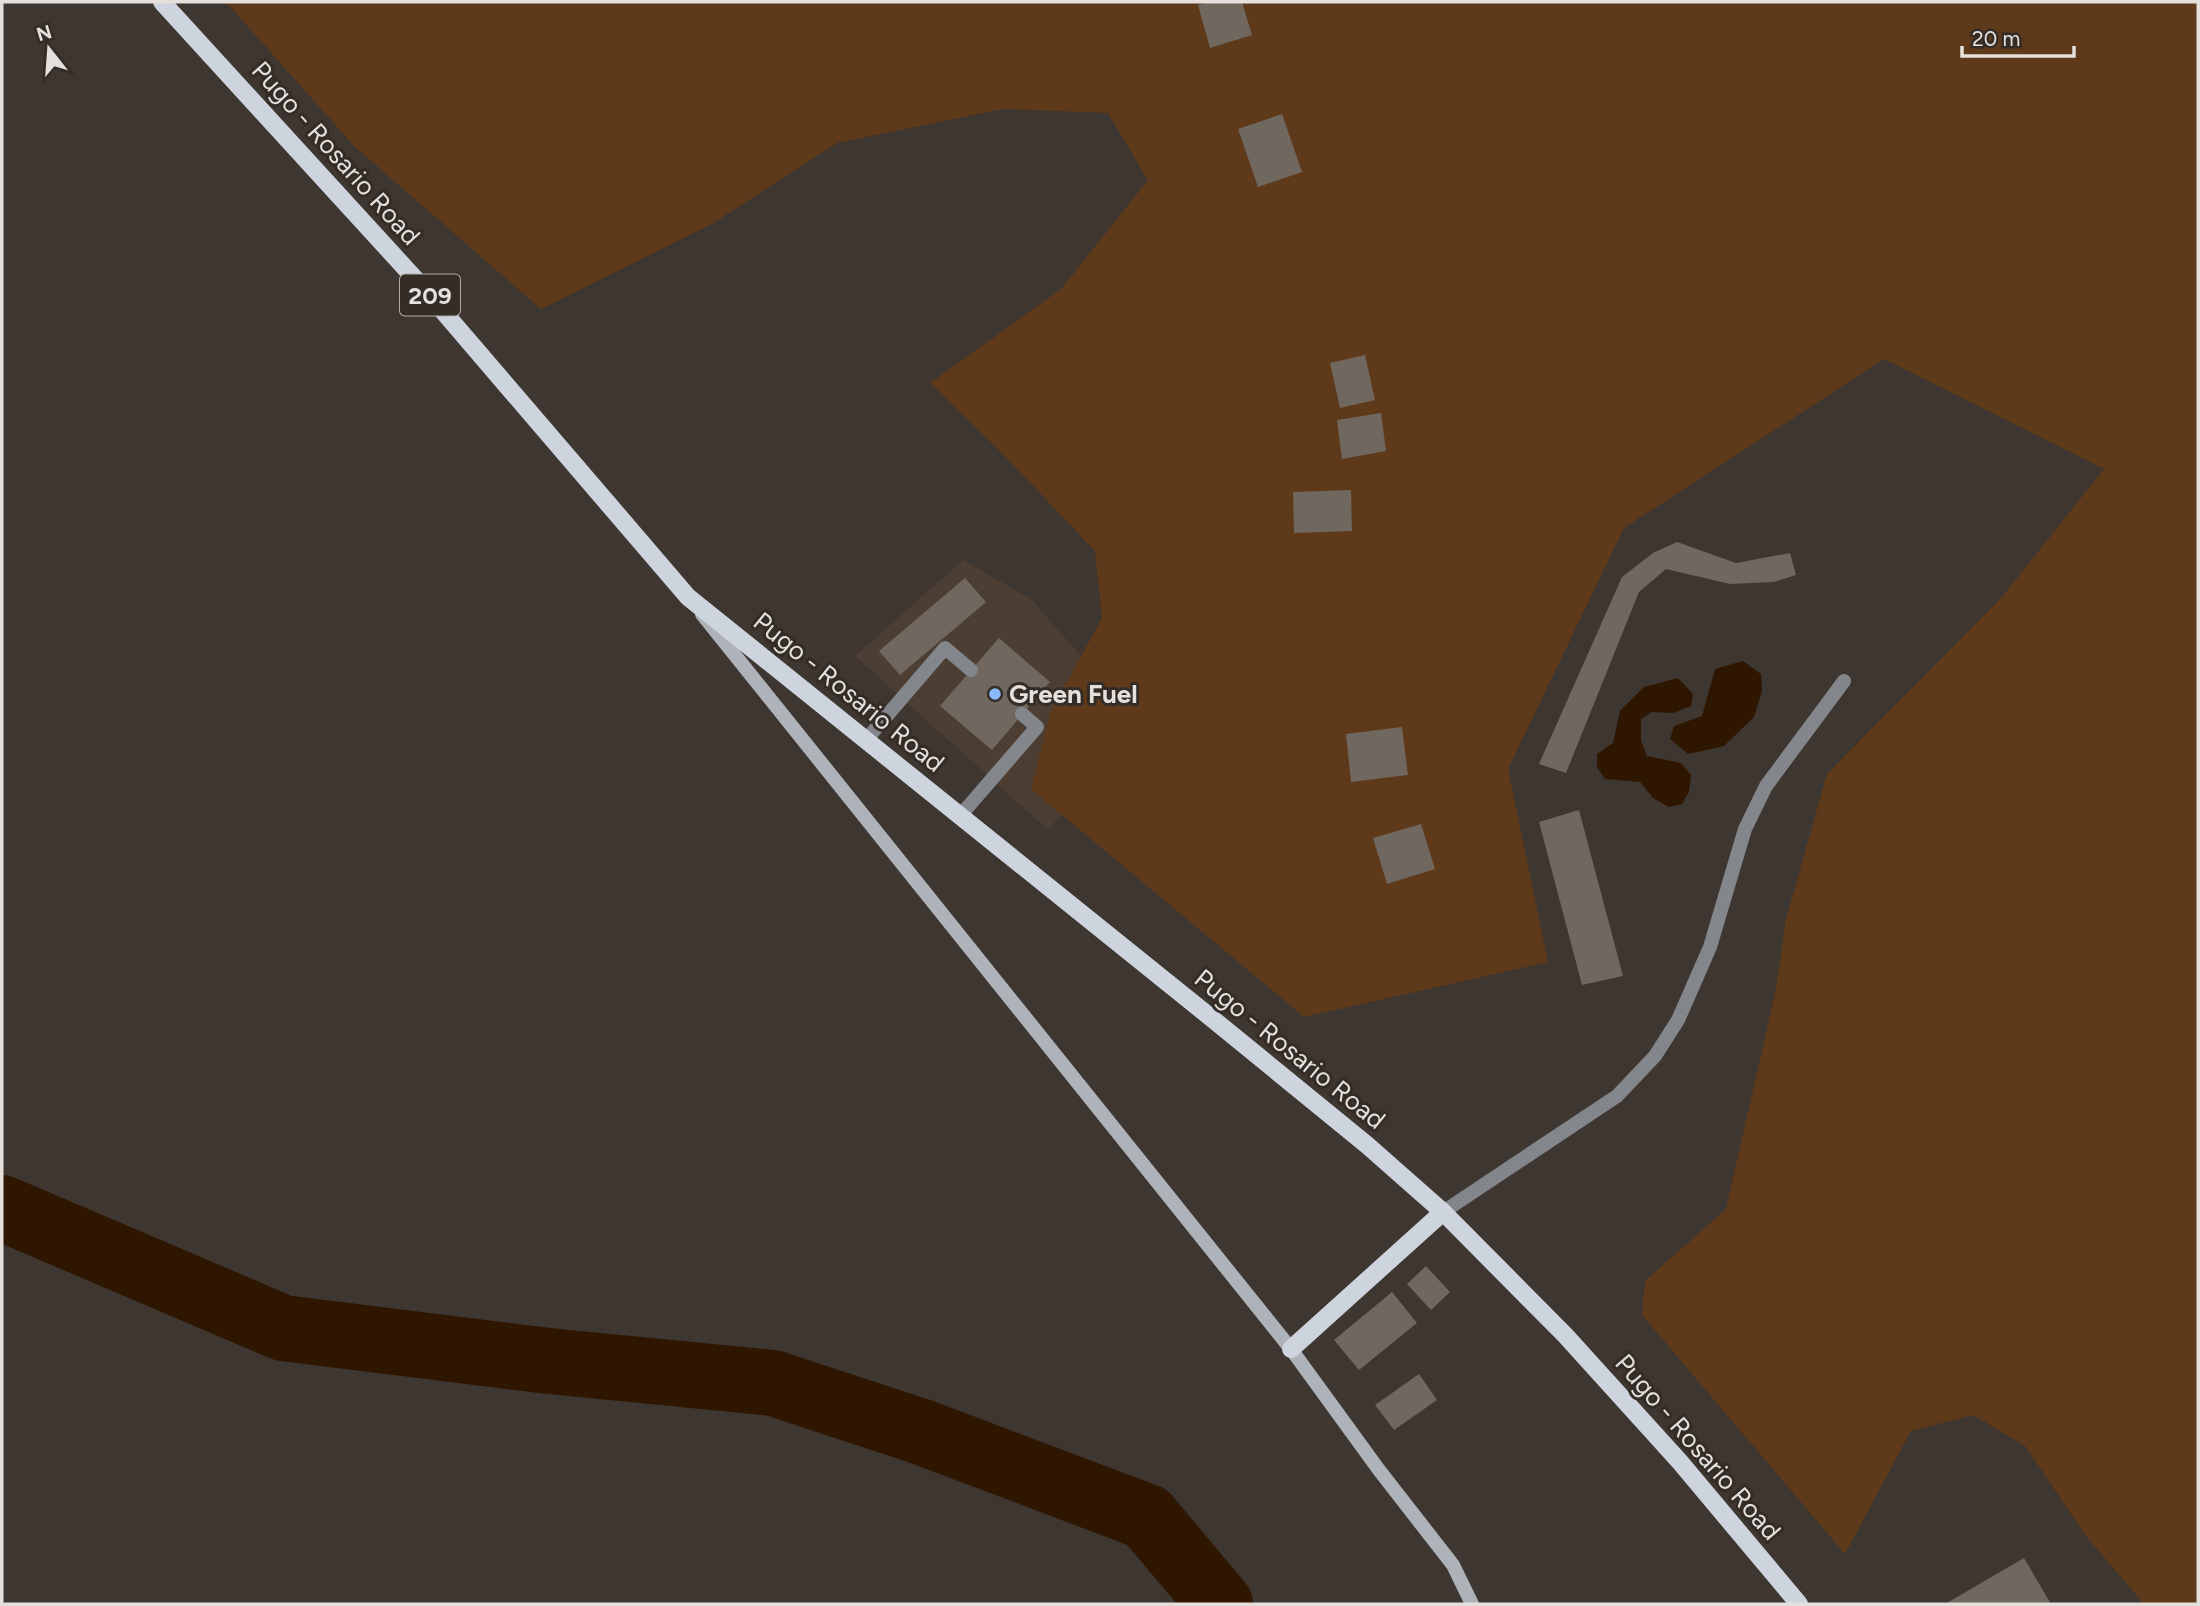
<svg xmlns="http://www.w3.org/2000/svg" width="2200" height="1606" viewBox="0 0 2200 1606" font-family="Figtree,sans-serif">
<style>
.built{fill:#4c3e33}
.green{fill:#5e391a}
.water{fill:#2e1601}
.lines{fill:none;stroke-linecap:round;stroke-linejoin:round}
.river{stroke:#2e1601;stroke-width:66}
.building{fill:#70675f}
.service{stroke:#83868a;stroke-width:14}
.secondary{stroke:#aeb2b9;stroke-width:14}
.primary{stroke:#ced4dd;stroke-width:18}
.poi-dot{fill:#8bbafc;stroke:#342c26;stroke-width:2.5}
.labels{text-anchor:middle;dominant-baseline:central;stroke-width:6;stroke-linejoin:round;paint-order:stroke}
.shield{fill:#342c26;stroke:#b0aaa5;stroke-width:2}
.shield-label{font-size:24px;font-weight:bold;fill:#e5e0dc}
.street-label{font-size:26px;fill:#e5e0dc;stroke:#342c26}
.poi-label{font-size:26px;font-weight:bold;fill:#e5e0dc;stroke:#342c26;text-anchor:start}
</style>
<rect width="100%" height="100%" fill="#3e3630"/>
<polygon class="built" points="963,560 1031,599 1115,695 1111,759 1048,830 855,656"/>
<polygon class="green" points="226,2 2198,2 2198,1604 2144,1604 2086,1536 2025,1446 1973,1415 1911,1431 1845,1554 1642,1315 1645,1281 1726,1209 1776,989 1786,919 1827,774 2001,598 2104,469 1884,359 1624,528 1508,769 1548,962 1304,1017 1031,789 1051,711 1102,618 1095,551 997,448 930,383 1061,289 1148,180 1108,113 1003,109 837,143 712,224 541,309 355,147"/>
<g class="water">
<polygon points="1743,661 1761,674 1762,691 1754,717 1724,746 1688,754 1670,739 1674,726 1702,716 1715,669"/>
<polygon points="1678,678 1693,694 1691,706 1673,713 1652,712 1641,719 1641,741 1647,756 1681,763 1691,775 1689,792 1682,804 1669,807 1653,798 1640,782 1605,779 1597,767 1597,754 1613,743 1620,711 1644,687"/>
</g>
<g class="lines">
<polyline class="river" points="2,1208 283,1328 549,1361 773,1383 919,1431 1147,1517 1220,1604"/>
</g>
<g class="building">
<polygon points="1211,2 1242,2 1252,35 1210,48 1198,5"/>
<polygon points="1282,114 1302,172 1258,187 1238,129"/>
<polygon points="1365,355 1375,400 1340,408 1330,363"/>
<polygon points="1381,413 1386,451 1342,459 1337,420"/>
<polygon points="1351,490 1352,531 1294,533 1293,492"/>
<polygon points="1677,542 1736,563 1790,553 1796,575 1774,582 1730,584 1666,569 1639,592 1566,773 1539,764 1622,577 1653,553"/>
<polygon points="965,578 986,602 900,675 879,651"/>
<polygon points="999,638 1050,682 992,750 940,706"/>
<polygon points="1402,727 1408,775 1351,782 1346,734"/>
<polygon points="1579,810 1623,976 1582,985 1539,822"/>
<polygon points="1421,824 1435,869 1387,884 1373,838"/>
<polygon points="1426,1266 1450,1292 1431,1310 1407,1284"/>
<polygon points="1392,1292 1417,1323 1359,1370 1334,1340"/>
<polygon points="1419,1374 1437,1400 1394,1430 1375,1405"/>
<polygon points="2024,1558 2051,1604 1945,1604"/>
</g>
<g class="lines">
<g class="service">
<polyline points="866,740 945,648 971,670"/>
<polyline points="960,816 1037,727 1022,714"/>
<polyline points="1443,1212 1617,1096 1655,1056 1678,1020 1710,947 1745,829 1766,786 1844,681"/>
</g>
<polyline class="secondary" points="702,614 1291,1349 1379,1470 1453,1565 1472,1604"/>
<g class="primary">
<polyline points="162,2 418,282 688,597 1204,1012 1367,1145 1443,1212 1565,1335 1680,1462 1799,1604"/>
<polyline points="1291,1349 1443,1212"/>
</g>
</g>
<circle class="poi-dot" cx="995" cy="694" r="7"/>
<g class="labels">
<rect class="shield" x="400" y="274.5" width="60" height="41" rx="5"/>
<g class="shield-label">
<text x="430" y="295">209</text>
</g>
<g class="street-label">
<text transform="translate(336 153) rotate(48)">Pugo - Rosario Road</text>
<text transform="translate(849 692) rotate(39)">Pugo - Rosario Road</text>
<text transform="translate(1290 1049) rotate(39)">Pugo - Rosario Road</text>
<text transform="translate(1698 1447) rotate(49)">Pugo - Rosario Road</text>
</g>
<g class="poi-label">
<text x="1009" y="694">Green Fuel</text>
</g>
</g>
<rect width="2200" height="1606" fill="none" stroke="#e5e0dc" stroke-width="7"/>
<g transform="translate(49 49) rotate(343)" stroke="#342c26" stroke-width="5" paint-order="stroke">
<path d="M0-5L12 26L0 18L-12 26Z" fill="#e5e0dc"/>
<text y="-10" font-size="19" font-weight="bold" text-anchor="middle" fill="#e5e0dc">N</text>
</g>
<path d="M1962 46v10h112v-10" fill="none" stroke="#e5e0dc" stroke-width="3.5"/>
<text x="1972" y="46" font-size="21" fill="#e5e0dc" stroke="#342c26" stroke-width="5" paint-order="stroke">20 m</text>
</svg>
